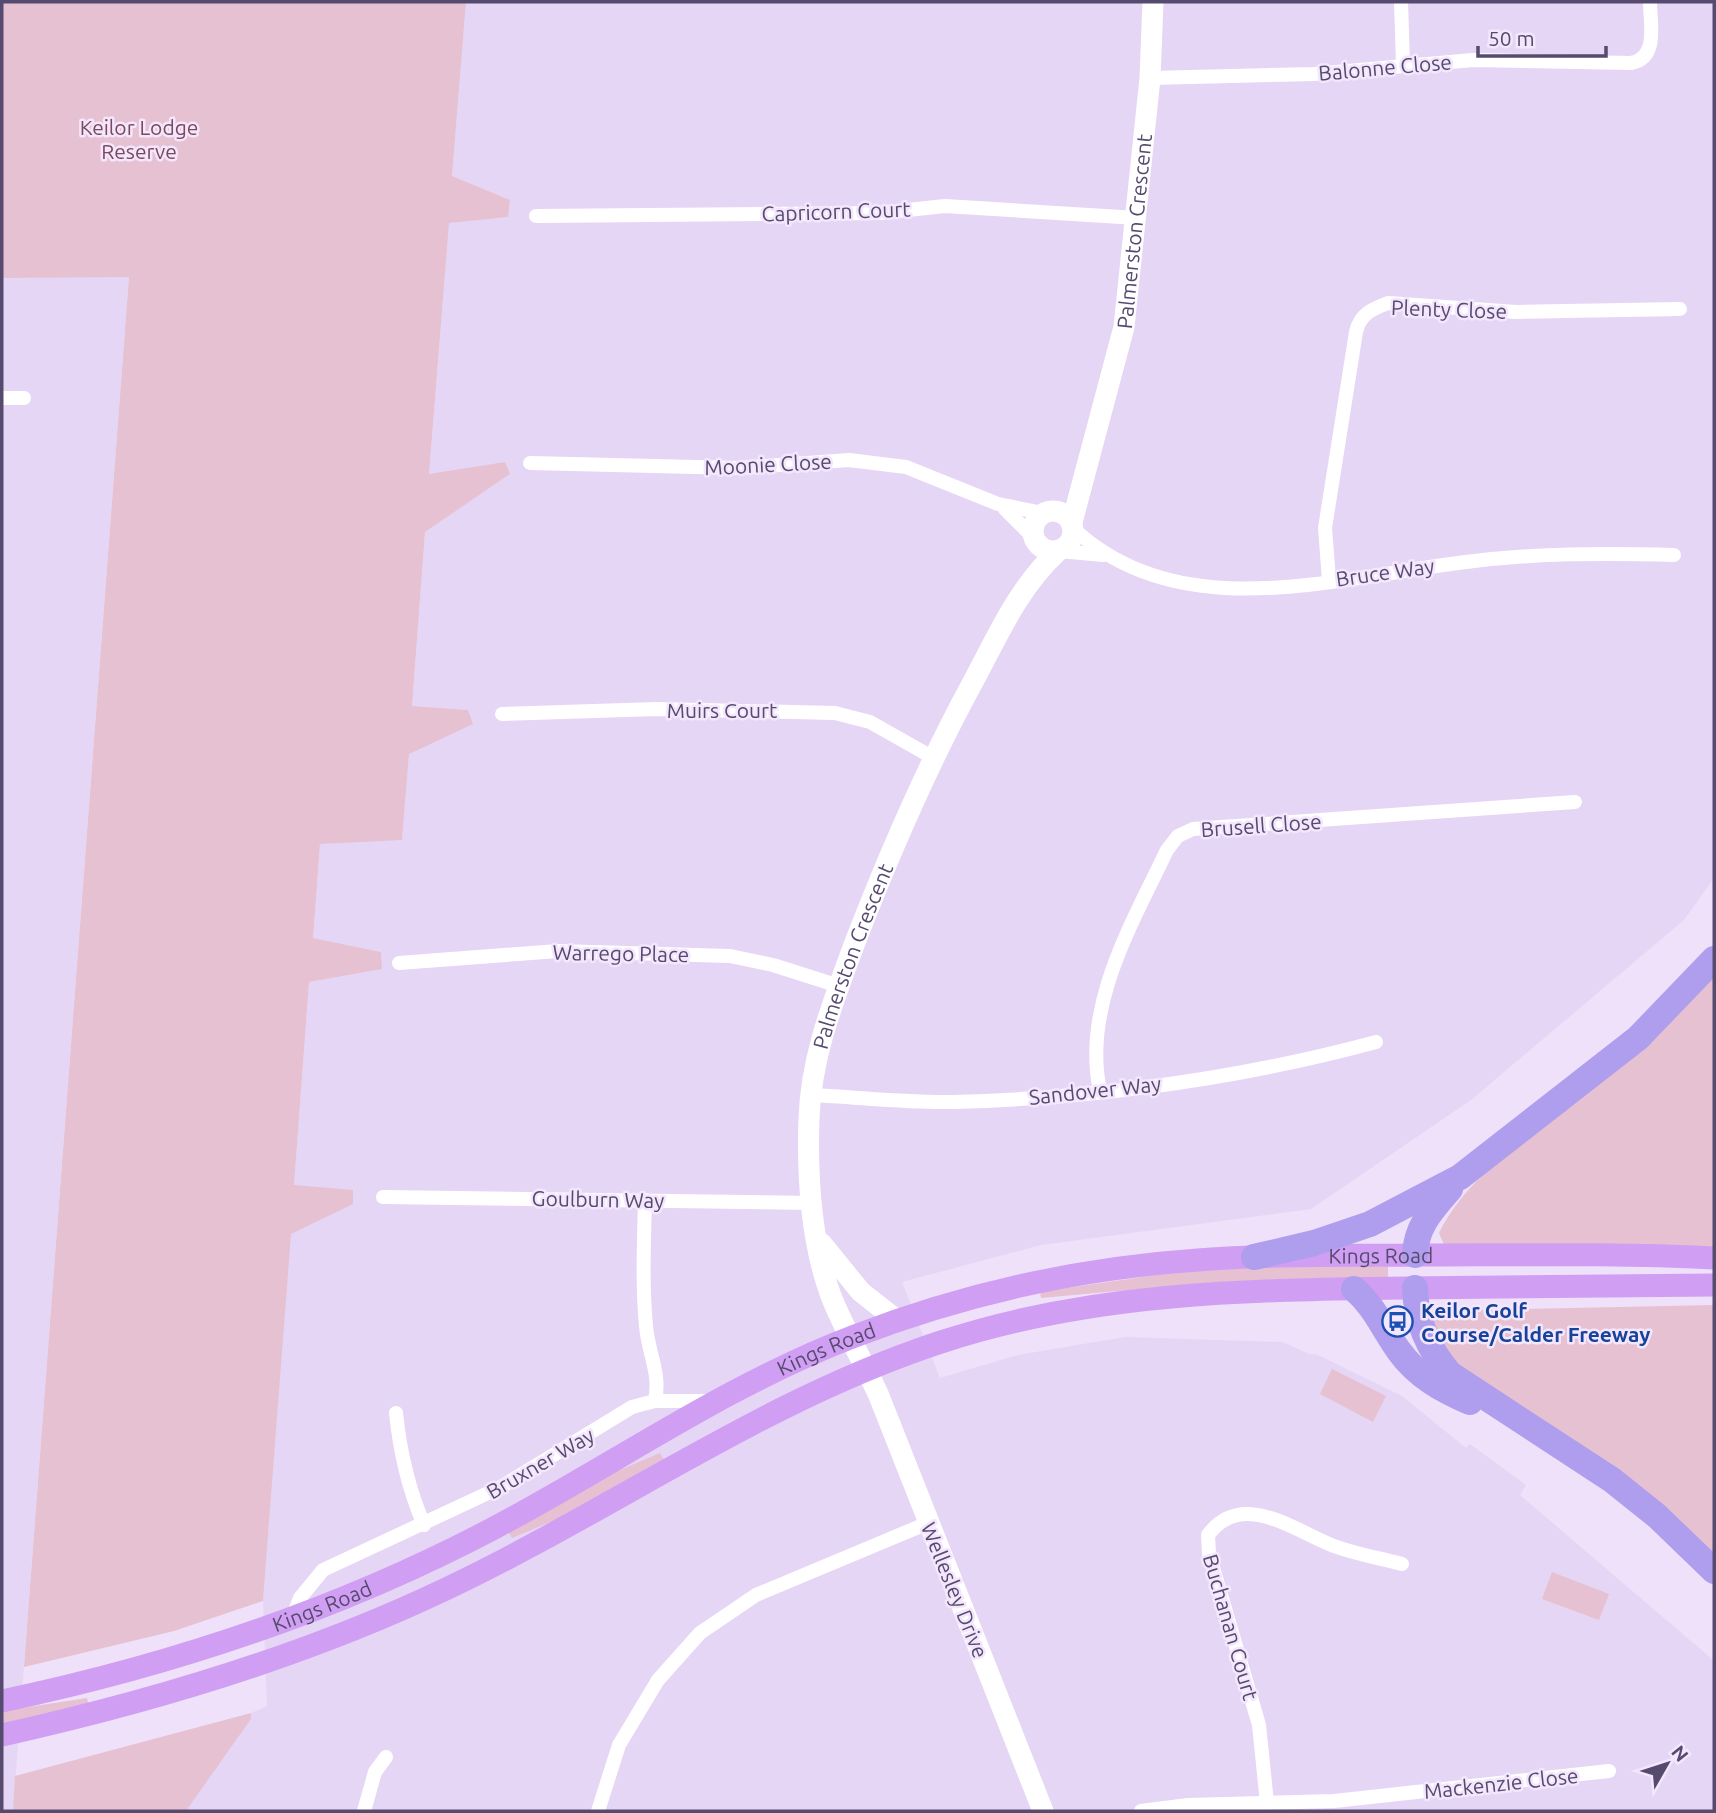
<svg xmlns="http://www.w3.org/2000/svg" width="1716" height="1813" viewBox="0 0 1716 1813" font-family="Ubuntu,sans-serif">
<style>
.residential{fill:#e6d6f5}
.green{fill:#e5c1d1}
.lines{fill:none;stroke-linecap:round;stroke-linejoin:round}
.street{stroke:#fff;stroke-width:14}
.secondary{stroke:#fff;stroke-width:21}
.primary{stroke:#d09ef3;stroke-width:23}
.highway{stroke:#af9dee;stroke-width:26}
.labels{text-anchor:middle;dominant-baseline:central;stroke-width:5;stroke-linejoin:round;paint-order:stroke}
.street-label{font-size:21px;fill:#564a6e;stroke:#f3e6fd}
.park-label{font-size:21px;fill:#7d4a5b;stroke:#f3e6fd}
.transit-label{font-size:21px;font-weight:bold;fill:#164399;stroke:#f3e6fd;text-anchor:start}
</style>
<rect width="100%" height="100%" fill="#efe1f9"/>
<g class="residential">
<polygon points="466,2 1714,2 1714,878 1684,920 1471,1100 1311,1209 1041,1245 902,1282 940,1378 1018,1355 1125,1337 1283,1342 1309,1354 1316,1354 1402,1396 1466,1448 1470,1444 1526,1485 1520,1495 1712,1659 1714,1663 1714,1811 186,1811 251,1719 251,1713 267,1706 263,1601 309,982 382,969 381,952 313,938 320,844 402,839 409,753 467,710 412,706 425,532 510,474 505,462 429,475 449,222 508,217 510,200 452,176"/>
<polygon points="129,276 13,1811 2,1811 2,278"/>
</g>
<g class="green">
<polygon points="2,2 466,2 452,176 510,200 508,217 449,223 429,474 505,462 510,474 425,532 412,706 468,710 473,724 409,754 402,840 320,844 313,938 381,952 382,969 309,982 294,1185 353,1190 353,1204 291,1234 263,1601 174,1631 24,1667 129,277 2,278"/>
<path d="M 1714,975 L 1714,1247 L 1444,1245 L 1439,1233 C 1468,1174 1530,1137 1580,1098 C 1628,1060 1673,1021 1714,975 Z"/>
<polygon points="1388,1264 1388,1278 1217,1282 1041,1298 1040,1292 1196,1269"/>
<polygon points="1714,1305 1714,1556 1454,1364 1427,1311"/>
<polygon points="1332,1369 1386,1396 1373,1422 1320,1394"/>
<polygon points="660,1453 664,1460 555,1520 512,1538 508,1531 613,1473"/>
<polygon points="1552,1572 1609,1594 1599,1620 1542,1599"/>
<polygon points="87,1698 89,1706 2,1726 2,1711"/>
<polygon points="251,1713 251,1719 186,1811 13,1811 15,1776"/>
</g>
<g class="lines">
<g class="street">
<polyline points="1401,2 1403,64"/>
<path d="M 1150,78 L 1314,74 L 1473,60 L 1631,63 C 1659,58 1650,23 1650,2"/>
<polyline points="536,216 880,213 945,206 1137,218"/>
<polyline points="2,398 24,398"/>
<polyline points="530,463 738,468 849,460 906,467 998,504 1043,513"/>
<polyline points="1005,509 1033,537"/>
<path d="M 1074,529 C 1180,628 1338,577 1466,562 C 1536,553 1604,553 1674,555"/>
<polyline points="1060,551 1103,555"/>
<path d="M 1329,580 L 1325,528 L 1356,332 C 1360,314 1372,309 1388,303 L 1516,312 L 1680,309"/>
<polyline points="502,714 657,709 835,713 870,722 932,757"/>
<polyline points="399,963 558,951 730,956 773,965 839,986"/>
<path d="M 1100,1091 C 1082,1006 1132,924 1167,850 L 1178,836 L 1193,829 L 1575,802"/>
<path d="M 810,1095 C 858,1097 906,1103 954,1102 C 1096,1098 1239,1079 1376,1042"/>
<polyline points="383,1197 812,1203"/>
<path d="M 645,1200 C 644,1241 642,1284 646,1326 C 648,1353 661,1373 655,1401"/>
<path d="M 396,1413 C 400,1452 408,1488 424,1525"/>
<polyline points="292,1618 300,1598 323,1570 501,1487 632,1407 655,1401 708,1401"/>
<path d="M 1267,1803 L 1259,1725 L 1209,1554 L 1208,1535 C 1242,1489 1295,1531 1334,1546 C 1355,1554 1380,1558 1402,1564"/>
<polyline points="364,1811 375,1772 386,1757"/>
<polyline points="598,1811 619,1745 658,1680 700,1633 756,1595 928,1523"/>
<polyline points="1141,1811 1188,1805 1334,1801 1609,1771"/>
</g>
<g class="secondary">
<circle cx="1053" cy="531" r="20"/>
<path id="s1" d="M 1072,522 L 1124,327 L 1150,78 L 1153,2"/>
<polyline points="821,1243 861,1292 898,1321"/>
<path id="s2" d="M 1043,1811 L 879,1396 C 864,1363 845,1331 831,1296 C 811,1242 807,1176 809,1118 C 811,1057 833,1002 854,945 C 889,854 927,766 974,680 C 998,635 1019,587 1057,552"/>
</g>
<g class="primary">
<path id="s3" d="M 2,1701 C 173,1665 341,1609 496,1527 C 615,1464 728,1384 855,1336 C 964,1294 1082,1268 1198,1260 C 1271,1254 1343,1256 1416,1255 C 1515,1255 1615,1253 1714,1258"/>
<path d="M 2,1735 C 155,1701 306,1656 448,1588 C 614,1509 764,1400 941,1342 C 1093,1292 1248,1290 1406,1288 C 1509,1287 1612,1286 1714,1285"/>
</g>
<g class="highway">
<path d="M 1415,1255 C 1416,1226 1432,1210 1450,1189"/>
<polyline points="1254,1257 1314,1243 1370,1224 1460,1177 1638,1038 1714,959"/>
<path d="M 1415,1288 C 1416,1321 1429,1350 1450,1374 L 1612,1480 L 1657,1516 L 1714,1571"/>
<path d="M 1354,1289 C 1375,1307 1383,1329 1399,1351 C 1417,1376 1442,1390 1470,1402"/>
</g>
</g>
<defs>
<symbol id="bus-ring" viewBox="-11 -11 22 22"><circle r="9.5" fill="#f3e6fd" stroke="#1a4fb4" stroke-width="1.5"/><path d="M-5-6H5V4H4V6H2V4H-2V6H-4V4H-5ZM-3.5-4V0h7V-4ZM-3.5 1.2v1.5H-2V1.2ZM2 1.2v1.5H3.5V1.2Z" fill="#1a4fb4"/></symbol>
</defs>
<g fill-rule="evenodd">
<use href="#bus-ring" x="1380" y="1304" width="35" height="35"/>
</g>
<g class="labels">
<g class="street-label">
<text transform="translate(1385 67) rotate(-5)">Balonne Close</text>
<text transform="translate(836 211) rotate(-2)">Capricorn Court</text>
<text stroke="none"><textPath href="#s1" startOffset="298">Palmerston Crescent</textPath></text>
<text transform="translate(1449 309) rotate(2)">Plenty Close</text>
<text transform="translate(768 464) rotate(-3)">Moonie Close</text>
<text transform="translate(1385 572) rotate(-8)">Bruce Way</text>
<text x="722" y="710">Muirs Court</text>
<text transform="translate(1261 825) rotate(-4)">Brusell Close</text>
<text transform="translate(621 953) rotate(1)">Warrego Place</text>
<text stroke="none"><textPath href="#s2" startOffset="906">Palmerston Crescent</textPath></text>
<text transform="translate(1095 1090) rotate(-6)">Sandover Way</text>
<text transform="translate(598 1199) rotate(1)">Goulburn Way</text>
<text stroke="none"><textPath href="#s3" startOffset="1468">Kings Road</textPath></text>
<text stroke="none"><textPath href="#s3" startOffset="901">Kings Road</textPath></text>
<text transform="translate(540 1463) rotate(-30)">Bruxner Way</text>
<text transform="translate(955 1590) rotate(68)">Wellesley Drive</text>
<text stroke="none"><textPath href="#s3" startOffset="334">Kings Road</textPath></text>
<text transform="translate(1231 1627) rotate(74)">Buchanan Court</text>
<text transform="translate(1501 1783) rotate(-6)">Mackenzie Close</text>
</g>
<g class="park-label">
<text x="139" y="127">Keilor Lodge<tspan x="139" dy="24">Reserve</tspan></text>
</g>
<g class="transit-label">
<text x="1421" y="1310">Keilor Golf<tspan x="1421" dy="24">Course/Calder Freeway</tspan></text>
</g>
</g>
<rect width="1716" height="1813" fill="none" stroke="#564a6e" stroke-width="7"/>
<g transform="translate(1667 1764) rotate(51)" stroke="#f3e6fd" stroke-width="5" paint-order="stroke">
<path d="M0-5L12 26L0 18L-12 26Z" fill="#564a6e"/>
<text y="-10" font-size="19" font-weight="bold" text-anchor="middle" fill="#564a6e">N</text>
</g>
<path d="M1478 46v10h128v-10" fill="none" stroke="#564a6e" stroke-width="3.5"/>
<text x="1488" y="46" font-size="21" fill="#564a6e" stroke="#f3e6fd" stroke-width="5" paint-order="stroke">50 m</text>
</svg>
